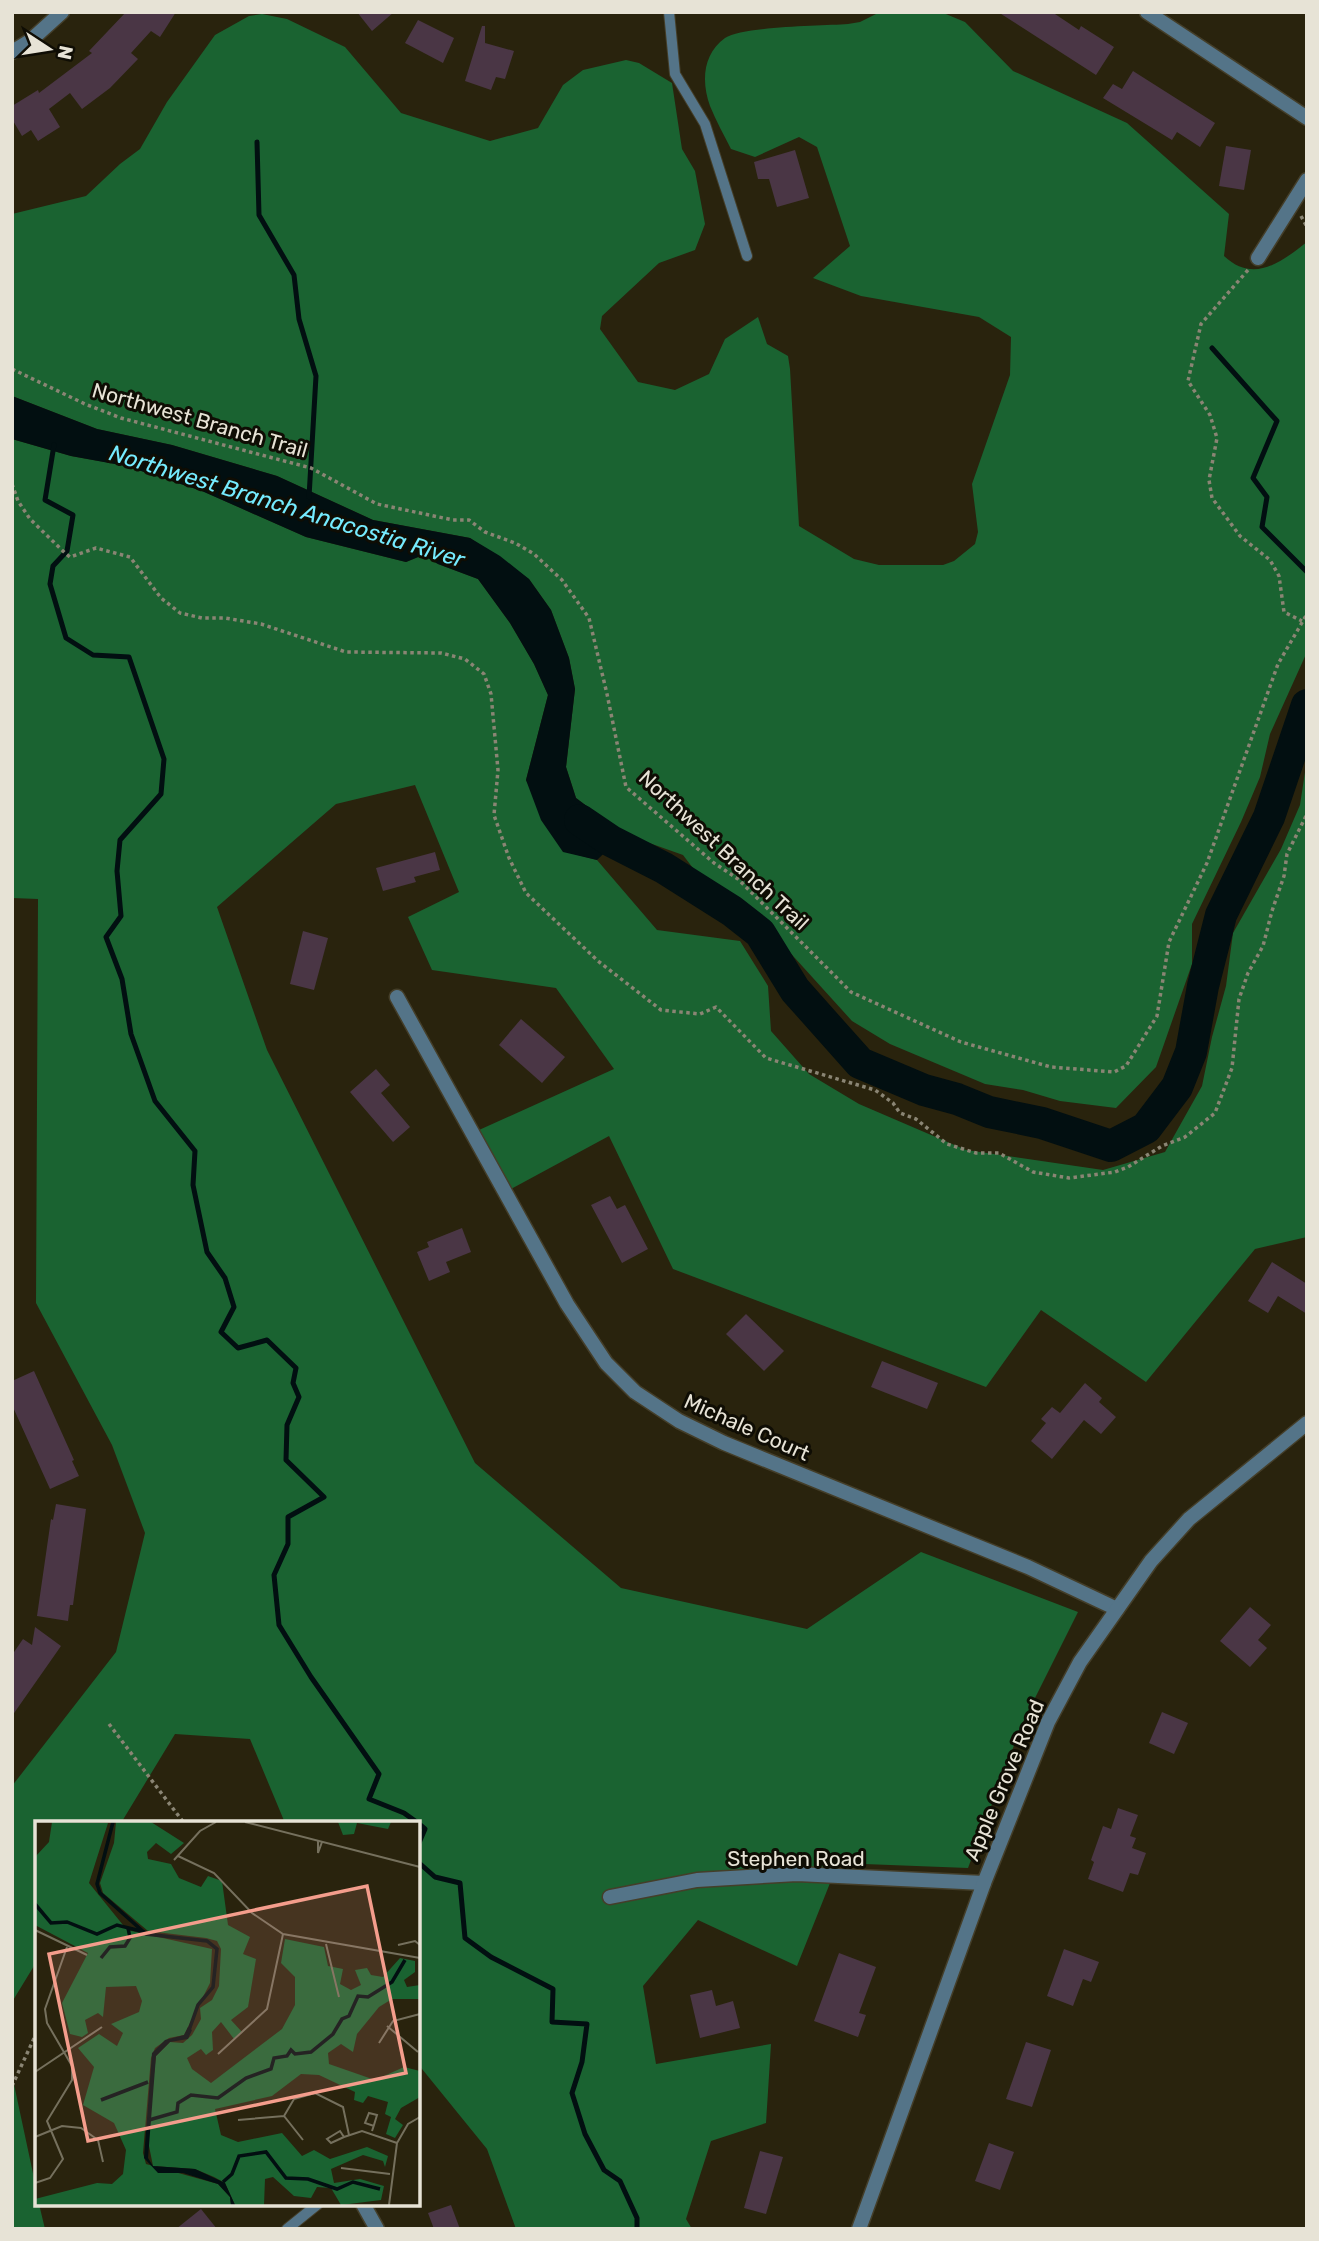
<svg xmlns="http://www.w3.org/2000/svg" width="1319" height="2241" viewBox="0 0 1319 2241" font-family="Rubik,sans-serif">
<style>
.forest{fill:#1a6331}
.water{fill:#020f11}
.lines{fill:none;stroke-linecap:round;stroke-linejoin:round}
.stream{stroke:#020f11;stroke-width:5}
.river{stroke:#020f11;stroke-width:32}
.building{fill:#4a3645}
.service-casing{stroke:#443e29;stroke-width:12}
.minor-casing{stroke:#443e29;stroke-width:17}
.tertiary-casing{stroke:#443e29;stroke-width:17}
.path{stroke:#8a8574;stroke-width:3.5;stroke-dasharray:3.5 3.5;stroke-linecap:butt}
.service{stroke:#547488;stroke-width:10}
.minor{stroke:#547488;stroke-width:14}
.tertiary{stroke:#547488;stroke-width:14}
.labels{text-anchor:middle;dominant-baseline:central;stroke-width:6;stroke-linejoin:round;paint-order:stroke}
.street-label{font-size:21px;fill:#e7e3d6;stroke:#0f0d04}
.water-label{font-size:23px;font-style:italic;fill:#75ebfe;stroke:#0f0d04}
.inset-river{fill:none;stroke:#020f11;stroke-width:3.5}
.inset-road{fill:none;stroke:#75705d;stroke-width:2}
.view{fill:#f49d8c;fill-opacity:0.15;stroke:#f49d8c;stroke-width:3.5}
.inset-edge{fill:none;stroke:#e7e3d6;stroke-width:3.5}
</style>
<rect width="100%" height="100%" fill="#29230d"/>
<g class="forest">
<path d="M 880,12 L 941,12 L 965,22 L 1013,71 L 1127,123 L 1229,214 L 1224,256 C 1254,284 1281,262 1307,242 L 1307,652 L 1270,734 L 1260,777 L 1241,822 L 1192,924 L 1192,964 L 1156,1067 L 1116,1108 L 1060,1101 L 1023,1090 L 985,1084 L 890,1044 L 852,1021 L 784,946 L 702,880 L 683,855 L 624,834 L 576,798 L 566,767 L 575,689 L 569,658 L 551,610 L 529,579 L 470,538 L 373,520 L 277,476 L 172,445 L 97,429 L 12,396 L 12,214 L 86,196 L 120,164 L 140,149 L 167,102 L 215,35 L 249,16 L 262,14 L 287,19 L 345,47 L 401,113 L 490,141 L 538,128 L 563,85 L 583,70 L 626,60 L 639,63 L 672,83 L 682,149 L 695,171 L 705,224 L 695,250 L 659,263 L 602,316 L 600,329 L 638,382 L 675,390 L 709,374 L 725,339 L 758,317 L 767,344 L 788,356 L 790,369 L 799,526 L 854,559 L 879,565 L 943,565 L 954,561 L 975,544 L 978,532 L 972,484 L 1010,375 L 1011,337 L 979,317 L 861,296 L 813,278 L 850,246 L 817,147 L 799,137 L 755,157 L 731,149 C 724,135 716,121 710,106 C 701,81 703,54 725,38 C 743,26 822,26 848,24 L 860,22 Z"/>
<polygon points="12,439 71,456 126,466 202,491 306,537 406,562 423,555 438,564 478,579 510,623 534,664 548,695 526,780 563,851 597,860 657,930 740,941 768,986 771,1031 809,1074 859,1104 966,1150 1103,1170 1165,1152 1202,1086 1212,1037 1226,986 1233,933 1281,849 1300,805 1307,759 1307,1237 1255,1249 1146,1382 1041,1310 986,1387 673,1269 609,1136 511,1189 479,1130 614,1069 556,988 432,970 408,917 459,892 415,785 336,804 217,907 267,1050 475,1463 621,1588 807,1629 921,1552 1078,1612 1022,1724 968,1868 838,1863 797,1966 698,1920 643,1986 656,2064 771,2044 766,2123 711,2141 686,2219 692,2229 516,2229 487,2149 418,2064 418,1823 285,1823 250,1739 175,1734 121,1823 37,1823 37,1961 12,2002 12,1786 116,1652 145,1533 112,1445 36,1303 38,899 12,898"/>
<polygon points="12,2075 37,2192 37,2204 39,2204 45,2229 12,2229"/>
</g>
<polygon class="water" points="12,396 97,429 172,445 277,476 373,520 470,538 500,556 529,579 551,610 569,658 575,689 566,767 576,798 624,834 597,860 563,852 541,820 526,780 548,695 534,664 510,623 478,579 438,564 423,555 406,562 306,537 202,491 126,466 71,456 12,439"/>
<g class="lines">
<g class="stream">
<polyline points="257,142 259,215 294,275 299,319 316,376 309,497"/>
<polyline points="1212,348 1277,421 1253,478 1267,497 1262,527 1307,572"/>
<polyline points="54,445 45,500 73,515 67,551 53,566 50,584 66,638 93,655 129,657 164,759 161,794 120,840 117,871 121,916 106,937 122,979 131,1034 155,1101 195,1151 193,1185 207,1252 225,1278 234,1307 221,1332 238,1348 267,1340 296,1368 293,1383 299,1397 287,1425 286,1460 324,1497 288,1517 288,1544 274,1575 279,1625 311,1677 379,1774 369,1799 404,1813 418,1823"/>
<polyline points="418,1823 425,1829 418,1845"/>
<polyline points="418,1862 435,1877 460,1883 465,1938 491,1957 553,1989 552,2022 587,2024 582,2062 572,2093 585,2134 604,2170 620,2181 637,2218 637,2229"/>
</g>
<polyline class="river" points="580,820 611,841 664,868 732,911 760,933 795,990 860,1063 924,1090 957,1099 989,1112 1042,1123 1111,1146 1146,1128 1177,1087 1191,1052 1203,986 1221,915 1269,817 1307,705"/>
</g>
<g class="building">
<polygon points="126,12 176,12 160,37 151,31 131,53 138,59 110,88 82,109 70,93 49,109 60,127 38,141 31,130 22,136 12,119 12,106 38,90 39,93 92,53 89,51"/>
<polygon points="357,12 394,12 372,31"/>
<polygon points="998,12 1052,12 1079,30 1081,26 1114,47 1096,75"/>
<polygon points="418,20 454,38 443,63 405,43"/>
<polygon points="482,26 485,26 485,43 514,51 505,79 496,77 491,90 465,81"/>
<polygon points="1133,71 1215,123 1200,147 1177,132 1172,140 1103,98 1113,84 1122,89"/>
<polygon points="1226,146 1251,150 1244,190 1219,186"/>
<polygon points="795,150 809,198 777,207 769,179 758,179 754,162"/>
<polygon points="435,852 440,870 414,877 416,882 383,891 376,868"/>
<polygon points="303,931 328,938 314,990 290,984"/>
<polygon points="521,1019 565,1057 542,1083 499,1045"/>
<polygon points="376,1069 390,1085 381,1093 410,1127 393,1142 350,1092"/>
<polygon points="610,1196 617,1209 625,1205 648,1249 622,1263 591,1205"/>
<polygon points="462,1228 471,1252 446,1262 450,1272 429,1281 417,1252 429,1247 427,1242"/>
<polygon points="1272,1262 1307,1284 1307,1314 1278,1296 1268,1313 1248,1301"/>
<polygon points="746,1314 784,1351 764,1371 726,1334"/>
<polygon points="882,1361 938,1383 927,1409 871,1387"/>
<polygon points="34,1371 74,1460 72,1461 79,1476 50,1489 12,1405 12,1381"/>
<polygon points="1085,1383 1102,1398 1099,1402 1116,1417 1101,1434 1084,1420 1052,1459 1031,1441 1046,1423 1041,1419 1052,1407 1060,1413"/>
<polygon points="56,1504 86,1509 73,1605 70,1605 68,1621 37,1616 51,1519 53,1520"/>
<polygon points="1250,1607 1271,1625 1258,1640 1267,1648 1250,1667 1220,1641"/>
<polygon points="35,1627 61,1646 12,1716 12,1655 23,1639 32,1645"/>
<polygon points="1162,1712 1188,1723 1174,1754 1149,1743"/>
<polygon points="1118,1808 1138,1815 1130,1836 1136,1838 1132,1848 1146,1853 1138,1875 1130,1873 1123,1892 1088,1879 1094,1862 1091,1860 1103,1826 1111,1829"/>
<polygon points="1064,1949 1099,1962 1091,1982 1083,1979 1073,2006 1047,1996"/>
<polygon points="839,1953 876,1967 859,2013 866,2015 858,2037 814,2021"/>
<polygon points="712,1990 716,2006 733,2001 740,2028 700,2038 690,1995"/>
<polygon points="1026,2042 1051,2050 1032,2107 1006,2099"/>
<polygon points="989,2143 1014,2152 1000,2190 975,2181"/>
<polygon points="760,2151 783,2157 766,2214 744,2208"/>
<polygon points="451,2205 460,2229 434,2229 428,2213"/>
<polygon points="201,2209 217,2229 176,2229"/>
</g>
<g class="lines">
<defs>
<g id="service">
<polyline points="669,12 675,74 705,124 747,256"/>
<polyline points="287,2229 318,2204"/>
</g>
<g id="minor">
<polyline points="1147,12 1307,118"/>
<polyline points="12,52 30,41 62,12"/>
<polyline points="397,997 567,1304 606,1363 635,1392 679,1421 724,1443 1028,1567 1117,1609"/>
<polyline points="610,1897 697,1880 797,1874 984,1883"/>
<polyline points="363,2204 377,2229"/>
<polyline points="859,2229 984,1883 1048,1722 1080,1662 1151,1561 1189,1519 1307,1423"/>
</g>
<polyline id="tertiary" points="1258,258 1307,180"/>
</defs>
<use href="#service" class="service-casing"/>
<use href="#minor" class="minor-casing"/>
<use href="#tertiary" class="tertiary-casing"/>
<g class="path">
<polyline points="1301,216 1307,227"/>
<polyline points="1248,270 1201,324 1188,381 1210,415 1217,438 1209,480 1212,498 1240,536 1270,560 1279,576 1284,612 1302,621"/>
<polyline points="12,369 85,404 121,418 311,468 377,504 453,520 469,520 485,532 515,543 534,554 562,580 589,618 607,694 626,787 714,863 738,879 851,992 961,1042 1051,1067 1114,1072 1126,1066 1157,1016 1169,942 1207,863 1278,664 1307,614"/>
<polyline points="12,484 18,501 30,519 65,553 70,557 96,548 130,557 161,598 180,613 202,618 225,618 261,624 346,652 441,653 465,659 484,674 491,694 498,770 494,815 509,858 526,893 598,961 661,1010 700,1014 716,1007 766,1058 875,1090 893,1103 900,1113 916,1119 947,1144 976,1153 999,1153 1033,1172 1069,1178 1115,1172 1128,1167 1162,1146 1185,1137 1215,1113 1232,1068 1239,999 1248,973 1263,946 1272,911 1284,876 1287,854 1307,814"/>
<polyline points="109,1724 184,1823"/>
<polyline points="12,2086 37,2032"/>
</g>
<use href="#service" class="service"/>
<use href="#minor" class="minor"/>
<use href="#tertiary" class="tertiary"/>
</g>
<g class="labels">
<g class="street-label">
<text transform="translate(200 420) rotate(16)">Northwest Branch Trail</text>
<text transform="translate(724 850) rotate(43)">Northwest Branch Trail</text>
<text transform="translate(747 1427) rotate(24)">Michale Court</text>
<text transform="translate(1004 1780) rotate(-67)">Apple Grove Road</text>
<text x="796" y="1858">Stephen Road</text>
</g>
<g class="water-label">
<text transform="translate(287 506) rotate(17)">Northwest Branch Anacostia River</text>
</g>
</g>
<g transform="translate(35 1821)">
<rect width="385" height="385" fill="#29230d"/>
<path d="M 17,1 L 73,2 L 54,62 L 92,109 L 177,128 L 175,162 L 149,214 L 134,217 L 120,227 L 116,237 L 108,332 L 111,343 L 183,363 L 195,376 L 196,384 L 0,384 L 0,378 L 62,362 L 77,363 L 88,353 L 91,329 L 79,302 L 48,284 L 59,246 L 43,227 L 64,213 L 82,225 L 88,212 L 76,203 L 104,191 L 107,180 L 101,165 L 71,166 L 68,196 L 63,192 L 50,199 L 53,212 L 47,216 L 35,213 L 27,182 L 53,132 L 0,104 L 0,36 L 14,21 ZM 81,1 L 116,1 L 149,22 L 136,33 L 121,22 L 112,31 L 113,38 L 136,43 L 144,57 L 166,66 L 173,55 L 187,60 L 193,104 L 215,116 L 208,133 L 221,138 L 213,186 L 196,199 L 207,211 L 199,218 L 186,201 L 177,211 L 178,229 L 171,234 L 166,228 L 152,237 L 157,248 L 176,262 L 247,208 L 260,184 L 260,156 L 246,142 L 250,118 L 289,126 L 293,145 L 308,148 L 305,163 L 316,169 L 326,164 L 320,149 L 332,147 L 336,154 L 348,156 L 365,137 L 380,140 L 380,151 L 369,159 L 372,166 L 385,164 L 385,178 L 357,178 L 344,186 L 322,213 L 318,231 L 306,223 L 293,232 L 294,243 L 340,259 L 369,246 L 385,250 L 385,276 L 366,287 L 360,298 L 368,304 L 360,317 L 351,313 L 356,296 L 350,293 L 353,281 L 333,275 L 328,282 L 319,279 L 320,271 L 284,254 L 266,253 L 237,275 L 180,288 L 186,314 L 203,321 L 247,312 L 267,335 L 279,329 L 295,338 L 332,326 L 353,335 L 350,346 L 348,340 L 328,334 L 296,348 L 299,362 L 325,358 L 349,365 L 346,379 L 306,384 L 296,367 L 282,366 L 276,377 L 259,375 L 238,356 L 230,358 L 229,384 L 200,384 L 190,362 L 179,356 L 160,348 L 118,345 L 112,315 L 121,235 L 135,221 L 148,222 L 157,214 L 166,198 L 165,187 L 177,179 L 184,165 L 186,128 L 182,120 L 171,117 L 113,110 L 68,72 L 65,62 L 79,22 ZM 303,1 L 356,1 L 353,8 L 322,2 L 319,13 L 308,14 Z" fill="#1a6331"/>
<path d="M 153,206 L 157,209 L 153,218 L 135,221 L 121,235 L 113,337 L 118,345 L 160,348 L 190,362 L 200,384 L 196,384 L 195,376 L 183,363 L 148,352 L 123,352 L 109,337 L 117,232 L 130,219 L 149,214 Z" fill="#020f11"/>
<path class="inset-river" d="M 78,1 L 62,63 L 65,72 L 111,113 L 172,120 L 182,128 L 178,166 L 163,184 L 153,212M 0,83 L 16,102 L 32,101 L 62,113 L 82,104 L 110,111M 66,137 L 75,126 L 90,125 L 95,117 L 93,107M 66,279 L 113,261M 114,299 L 142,291 L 143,282 L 156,274 L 183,277 L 211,257 L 236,248 L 239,237 L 252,235 L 256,229 L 260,233 L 276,231 L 298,213 L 307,198 L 314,195 L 323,175 L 333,176 L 357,161 L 370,139M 188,361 L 197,353 L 204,335 L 231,331 L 251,357 L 273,358 L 302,368 L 318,361 L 345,368"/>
<path class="inset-road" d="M 210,1 L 385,46M 283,20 L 283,32 L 287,21M 143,35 L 179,52 L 217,92 L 248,113 L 385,137M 139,39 L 165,10 L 181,1M 0,109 L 52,134M 291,123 L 304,176M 363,124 L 380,120 L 385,124M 352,205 L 383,231M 344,222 L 358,200 L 385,193M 183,233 L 232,188 L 248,113M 0,251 L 67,206M 249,295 L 259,278 L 280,272 L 308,286 L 314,314M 203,299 L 249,295 L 268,319M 337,310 L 339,304 L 342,294 L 334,292 L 330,302 L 339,305M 0,316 L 27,305 L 46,307 L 63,319 L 68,341M 309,316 L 296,322 L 292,318 L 305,310 L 309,316 L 327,310 L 362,322M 306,347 L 355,353M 0,362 L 15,357 L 28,338 L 12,300 L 37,259 L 37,245 L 12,202 L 10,188 L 32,126M 354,384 L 362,322 L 373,303 L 385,296"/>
<path class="view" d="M 332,65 L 371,252 L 53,320 L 14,133 Z"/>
<rect width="385" height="385" class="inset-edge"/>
</g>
<rect width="1319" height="2241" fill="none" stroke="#e7e3d6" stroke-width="28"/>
<g transform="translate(49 49) rotate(102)" stroke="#0f0d04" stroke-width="5" paint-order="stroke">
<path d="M0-5L12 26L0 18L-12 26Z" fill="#e7e3d6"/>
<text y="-10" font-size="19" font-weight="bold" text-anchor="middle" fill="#e7e3d6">N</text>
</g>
</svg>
